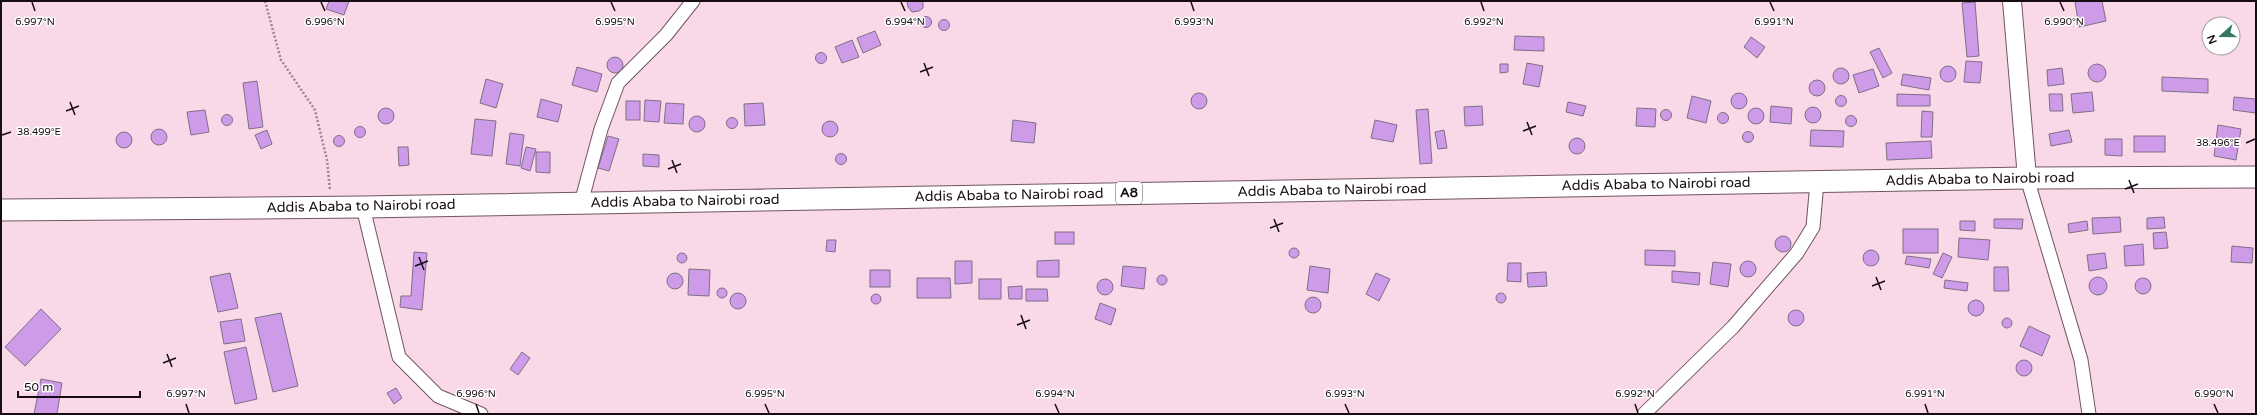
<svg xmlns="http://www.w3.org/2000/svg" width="2257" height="415" viewBox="0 0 2257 415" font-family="'Varela Round',sans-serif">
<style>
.building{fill:#ce9be9;stroke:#7e6f86}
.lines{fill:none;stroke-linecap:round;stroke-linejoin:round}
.minor-casing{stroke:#705562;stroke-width:15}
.secondary-casing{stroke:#705562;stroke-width:20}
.trunk-casing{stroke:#705562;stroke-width:23}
.path{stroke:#9b848f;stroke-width:2.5;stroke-dasharray:2 2;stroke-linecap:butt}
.minor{stroke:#fff;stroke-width:13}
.secondary{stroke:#fff;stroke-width:18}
.trunk{stroke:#fff;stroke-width:21}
.ticks{fill:none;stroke:#170c12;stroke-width:1.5}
.labels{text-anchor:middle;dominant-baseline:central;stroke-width:3;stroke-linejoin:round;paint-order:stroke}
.shield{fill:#fff;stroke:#5d5559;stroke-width:1}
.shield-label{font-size:13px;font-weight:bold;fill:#170c12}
.street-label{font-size:14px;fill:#170c12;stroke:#fff}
.ticks-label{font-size:10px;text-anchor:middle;fill:#170c12;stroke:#fff;stroke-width:3;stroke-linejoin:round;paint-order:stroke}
</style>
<rect width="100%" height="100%" fill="#f9d9e8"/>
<g class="building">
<polygon points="329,1 349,1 344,15 326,9"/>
<polygon points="907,1 923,1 923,8 919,11 912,12 908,7"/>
<polygon points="2081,1 2102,1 2106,21 2079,27 2075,2"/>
<polygon points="1975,2 1979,56 1967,57 1962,3"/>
<circle cx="926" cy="22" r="5.5"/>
<circle cx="944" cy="25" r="5.5"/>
<polygon points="875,31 881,45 863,53 857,38"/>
<polygon points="1515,36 1544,37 1544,51 1514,50"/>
<polygon points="1751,37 1765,47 1757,58 1744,47"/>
<polygon points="852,40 859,57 842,63 835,47"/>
<polygon points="1879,48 1892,73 1883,78 1870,52"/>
<circle cx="821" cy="58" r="5.5"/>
<circle cx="615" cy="65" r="8"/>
<polygon points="1966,61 1982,62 1980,83 1964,82"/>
<polygon points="1527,63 1543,66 1539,87 1523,84"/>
<polygon points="1500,64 1508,64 1508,72 1500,73"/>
<circle cx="2097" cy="73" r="9"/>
<circle cx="1948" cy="74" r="8"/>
<polygon points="577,67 602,74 597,92 572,85"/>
<circle cx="1841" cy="76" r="8"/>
<polygon points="2062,68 2064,84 2048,86 2047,70"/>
<polygon points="1873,69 1879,86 1859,93 1853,75"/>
<polygon points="1903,74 1931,78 1929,90 1901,85"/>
<polygon points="2162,77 2208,79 2208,93 2162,91"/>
<polygon points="486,79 503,84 496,108 480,103"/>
<circle cx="1817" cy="88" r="8"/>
<polygon points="257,81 263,127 249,129 243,83"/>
<polygon points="2092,92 2094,111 2073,113 2071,94"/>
<circle cx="1739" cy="101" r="8"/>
<circle cx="1199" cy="101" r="8"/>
<polygon points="1897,94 1930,95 1930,106 1897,106"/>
<polygon points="2049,94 2062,94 2063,111 2050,111"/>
<circle cx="1841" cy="101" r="5.5"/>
<polygon points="1692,96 1711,101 1706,123 1687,118"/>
<polygon points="2234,97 2256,99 2256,113 2233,110"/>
<polygon points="541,99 562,105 558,122 537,117"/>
<polygon points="645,100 661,101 659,122 644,121"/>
<rect x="626" y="101" width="14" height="19"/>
<polygon points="1568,102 1586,106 1583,116 1566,112"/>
<polygon points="666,103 684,104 683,124 664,123"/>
<polygon points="763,103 765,125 745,126 744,104"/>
<polygon points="1482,106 1483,125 1465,126 1464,107"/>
<polygon points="1771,106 1792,108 1791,124 1770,122"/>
<circle cx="1813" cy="115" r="8"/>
<circle cx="386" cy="116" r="8"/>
<circle cx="1756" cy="116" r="8"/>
<polygon points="1637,108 1656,109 1655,127 1636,126"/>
<polygon points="1428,109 1432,163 1420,164 1416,110"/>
<circle cx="1666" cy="115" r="5.5"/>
<polygon points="205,110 209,132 191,135 187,112"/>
<polygon points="1922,111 1933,112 1932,137 1921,137"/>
<circle cx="1723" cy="118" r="5.5"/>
<circle cx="227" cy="120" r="5.5"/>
<circle cx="1851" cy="121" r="5.5"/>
<circle cx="697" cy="124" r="8"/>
<circle cx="732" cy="123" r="5.5"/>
<polygon points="475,119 496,121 492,156 471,154"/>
<polygon points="1013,120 1036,123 1034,143 1011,141"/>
<polygon points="1375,120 1397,125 1393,142 1371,138"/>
<circle cx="830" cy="129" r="8"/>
<polygon points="2218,125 2241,129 2236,160 2214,156"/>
<circle cx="360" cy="132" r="5.5"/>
<circle cx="159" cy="137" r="8"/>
<polygon points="267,130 272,144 261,149 255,135"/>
<polygon points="1444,130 1447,148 1438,149 1435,132"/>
<polygon points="1811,130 1844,131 1843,147 1810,146"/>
<polygon points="2069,130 2072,142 2051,146 2049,134"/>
<circle cx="1748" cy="137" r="5.5"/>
<circle cx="124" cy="140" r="8"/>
<polygon points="510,133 524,135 520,166 506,164"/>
<circle cx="339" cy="141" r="5.5"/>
<polygon points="608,136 619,139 609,171 598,168"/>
<rect x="2134" y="136" width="31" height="16"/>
<circle cx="1577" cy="146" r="8"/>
<polygon points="2105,139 2122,139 2122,156 2105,155"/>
<polygon points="1931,141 1932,158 1887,160 1886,143"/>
<polygon points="398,147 408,147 409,165 399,166"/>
<polygon points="526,147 536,149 530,171 521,168"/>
<polygon points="536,152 550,152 550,173 536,172"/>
<circle cx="841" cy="159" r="5.5"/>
<polygon points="643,154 659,155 659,167 643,166"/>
<polygon points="2120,217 2121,232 2093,234 2092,218"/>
<polygon points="2164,217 2165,228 2147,229 2147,218"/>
<polygon points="1994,219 2023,219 2022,229 1994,228"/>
<polygon points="1960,221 1975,221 1975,231 1960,230"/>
<polygon points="2087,221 2088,230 2069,233 2068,224"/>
<rect x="1903" y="229" width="35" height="24"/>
<rect x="1055" y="232" width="19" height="12"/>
<polygon points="2166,232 2168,248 2154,249 2153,233"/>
<circle cx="1783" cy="244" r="8"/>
<polygon points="1959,238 1990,240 1988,260 1958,257"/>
<polygon points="827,240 836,240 835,252 826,251"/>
<polygon points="2143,244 2144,265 2125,266 2124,246"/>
<polygon points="2232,246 2253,248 2252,263 2231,262"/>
<circle cx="1294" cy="253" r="5"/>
<polygon points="1645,250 1675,251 1675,266 1645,265"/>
<circle cx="1871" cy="258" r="8"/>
<polygon points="414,252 427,253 422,310 400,307 401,296 411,296"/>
<circle cx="682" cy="258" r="5"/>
<polygon points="1943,253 1952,257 1942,278 1933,274"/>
<polygon points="2105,253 2107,268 2089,271 2087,255"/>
<polygon points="1907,256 1931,259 1929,268 1905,264"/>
<polygon points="1059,260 1059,277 1037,277 1037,261"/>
<polygon points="955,261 972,261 972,283 955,284"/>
<circle cx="1748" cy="269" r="8"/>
<polygon points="1713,262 1731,264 1728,287 1710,284"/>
<polygon points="1508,263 1521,263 1521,282 1507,281"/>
<polygon points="1123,266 1146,268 1144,289 1121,286"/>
<polygon points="1310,266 1330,269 1328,293 1307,290"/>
<polygon points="1994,267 2008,267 2009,291 1994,291"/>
<polygon points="689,269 710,270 709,296 688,295"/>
<rect x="870" y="270" width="20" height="17"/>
<polygon points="1672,271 1700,273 1699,285 1672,282"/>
<polygon points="1546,272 1547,286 1528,287 1527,273"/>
<polygon points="230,273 238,308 218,312 210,277"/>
<polygon points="1376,273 1390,279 1379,301 1366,294"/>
<circle cx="675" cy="281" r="8"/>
<circle cx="1162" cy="280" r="5"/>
<circle cx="2098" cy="286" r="9"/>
<polygon points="917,278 950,278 951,298 917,298"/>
<circle cx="2143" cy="286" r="8"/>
<rect x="979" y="279" width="22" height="20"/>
<circle cx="1105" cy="287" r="8"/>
<polygon points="1945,280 1968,283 1967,291 1944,288"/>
<polygon points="1022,286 1022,299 1009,299 1008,287"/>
<circle cx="722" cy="293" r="5"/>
<polygon points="1026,289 1047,289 1048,301 1026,301"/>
<circle cx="1501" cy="298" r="5"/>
<circle cx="738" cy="301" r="8"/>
<circle cx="876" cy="299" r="5"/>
<circle cx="1313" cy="305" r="8"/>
<circle cx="1976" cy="308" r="8"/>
<polygon points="1100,303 1116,309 1111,325 1095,319"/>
<polygon points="41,309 61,329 25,366 5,347"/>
<circle cx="1796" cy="318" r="8"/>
<polygon points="281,313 298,386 273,392 255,318"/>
<circle cx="2007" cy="323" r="5"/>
<polygon points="241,319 245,341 224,344 220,322"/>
<polygon points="2029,326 2050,336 2042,356 2020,346"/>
<polygon points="246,347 257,399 235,404 224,352"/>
<polygon points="522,352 530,358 518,375 510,369"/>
<circle cx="2024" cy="368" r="8"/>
<polygon points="41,379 62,383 57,414 34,414"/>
<polygon points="396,388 402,398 394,404 387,393"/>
</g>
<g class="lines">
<defs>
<g id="minor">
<polyline points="2027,178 2081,360 2089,414"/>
<polyline points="581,203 601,129 618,83 666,35 693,1"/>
<polyline points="363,207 399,357 438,396 481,414"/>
<polyline points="1644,414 1733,327 1797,253 1813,227 1817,182"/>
</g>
<polyline id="secondary" points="2012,1 2027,178"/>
<polyline id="trunk" points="1,210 363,207 2027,178 2256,177"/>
</defs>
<use href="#minor" class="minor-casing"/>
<use href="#secondary" class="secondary-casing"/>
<use href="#trunk" class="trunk-casing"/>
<polyline class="path" points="265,1 281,60 315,110 327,160 330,190"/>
<use href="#minor" class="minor"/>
<use href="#secondary" class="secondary"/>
<use href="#trunk" class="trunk"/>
</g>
<path class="ticks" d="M 32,2 L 35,11M 321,2 L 325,11M 611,2 L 615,11M 901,2 L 905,11M 1191,2 L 1194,11M 1481,2 L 1484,11M 1770,2 L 1774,11M 2060,2 L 2064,11M 924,63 L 929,76M 920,72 L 933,67M 70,102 L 75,115M 66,111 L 79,106M 1527,122 L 1532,135M 1523,131 L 1536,126M 2,135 L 11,132M 2246,143 L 2255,139M 672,160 L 677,173M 668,169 L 681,164M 2129,180 L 2134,193M 2125,189 L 2138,184M 1274,219 L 1279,232M 1270,228 L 1283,223M 419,257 L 424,270M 415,266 L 428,261M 1876,277 L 1881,290M 1872,286 L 1885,281M 1021,315 L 1026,329M 1017,325 L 1030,320M 167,354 L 172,367M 163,363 L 176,358M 186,404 L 189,413M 476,404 L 479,413M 765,404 L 769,413M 1055,404 L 1059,413M 1345,404 L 1349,413M 1635,404 L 1638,413M 1925,404 L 1928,413M 2214,404 L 2218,413"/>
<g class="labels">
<rect class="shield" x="1116" y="182" width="26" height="22" rx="3"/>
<g class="shield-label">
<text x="1129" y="193">A8</text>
</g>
<g class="street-label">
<text transform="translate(1980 179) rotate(-1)">Addis Ababa to Nairobi road</text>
<text transform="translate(1656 184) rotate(-1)">Addis Ababa to Nairobi road</text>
<text transform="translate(1332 190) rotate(-1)">Addis Ababa to Nairobi road</text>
<text transform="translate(1009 195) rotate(-1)">Addis Ababa to Nairobi road</text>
<text transform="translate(685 201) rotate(-1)">Addis Ababa to Nairobi road</text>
<text transform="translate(361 206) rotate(-1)">Addis Ababa to Nairobi road</text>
</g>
</g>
<g class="ticks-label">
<text x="35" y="25">6.997°N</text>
<text x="325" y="25">6.996°N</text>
<text x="615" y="25">6.995°N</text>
<text x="905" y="25">6.994°N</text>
<text x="1194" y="25">6.993°N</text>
<text x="1484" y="25">6.992°N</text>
<text x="1774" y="25">6.991°N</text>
<text x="2064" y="25">6.990°N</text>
<text x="39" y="135">38.499°E</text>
<text x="2218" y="146">38.496°E</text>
<text x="186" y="397">6.997°N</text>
<text x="476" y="397">6.996°N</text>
<text x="765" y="397">6.995°N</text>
<text x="1055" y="397">6.994°N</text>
<text x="1345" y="397">6.993°N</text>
<text x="1635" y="397">6.992°N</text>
<text x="1925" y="397">6.991°N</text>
<text x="2214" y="397">6.990°N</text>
</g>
<rect width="2257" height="415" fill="none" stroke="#170c12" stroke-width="4"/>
<g transform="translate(2221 36) rotate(249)"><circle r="19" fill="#ffffff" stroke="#a29ea0"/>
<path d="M0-3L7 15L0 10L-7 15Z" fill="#367665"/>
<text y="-6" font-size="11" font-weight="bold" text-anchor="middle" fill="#170c12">N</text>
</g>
<path d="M18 391v6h122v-6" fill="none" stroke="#170c12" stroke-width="2"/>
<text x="24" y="391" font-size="12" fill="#170c12" stroke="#ffffff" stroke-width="3" paint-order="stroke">50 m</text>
</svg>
